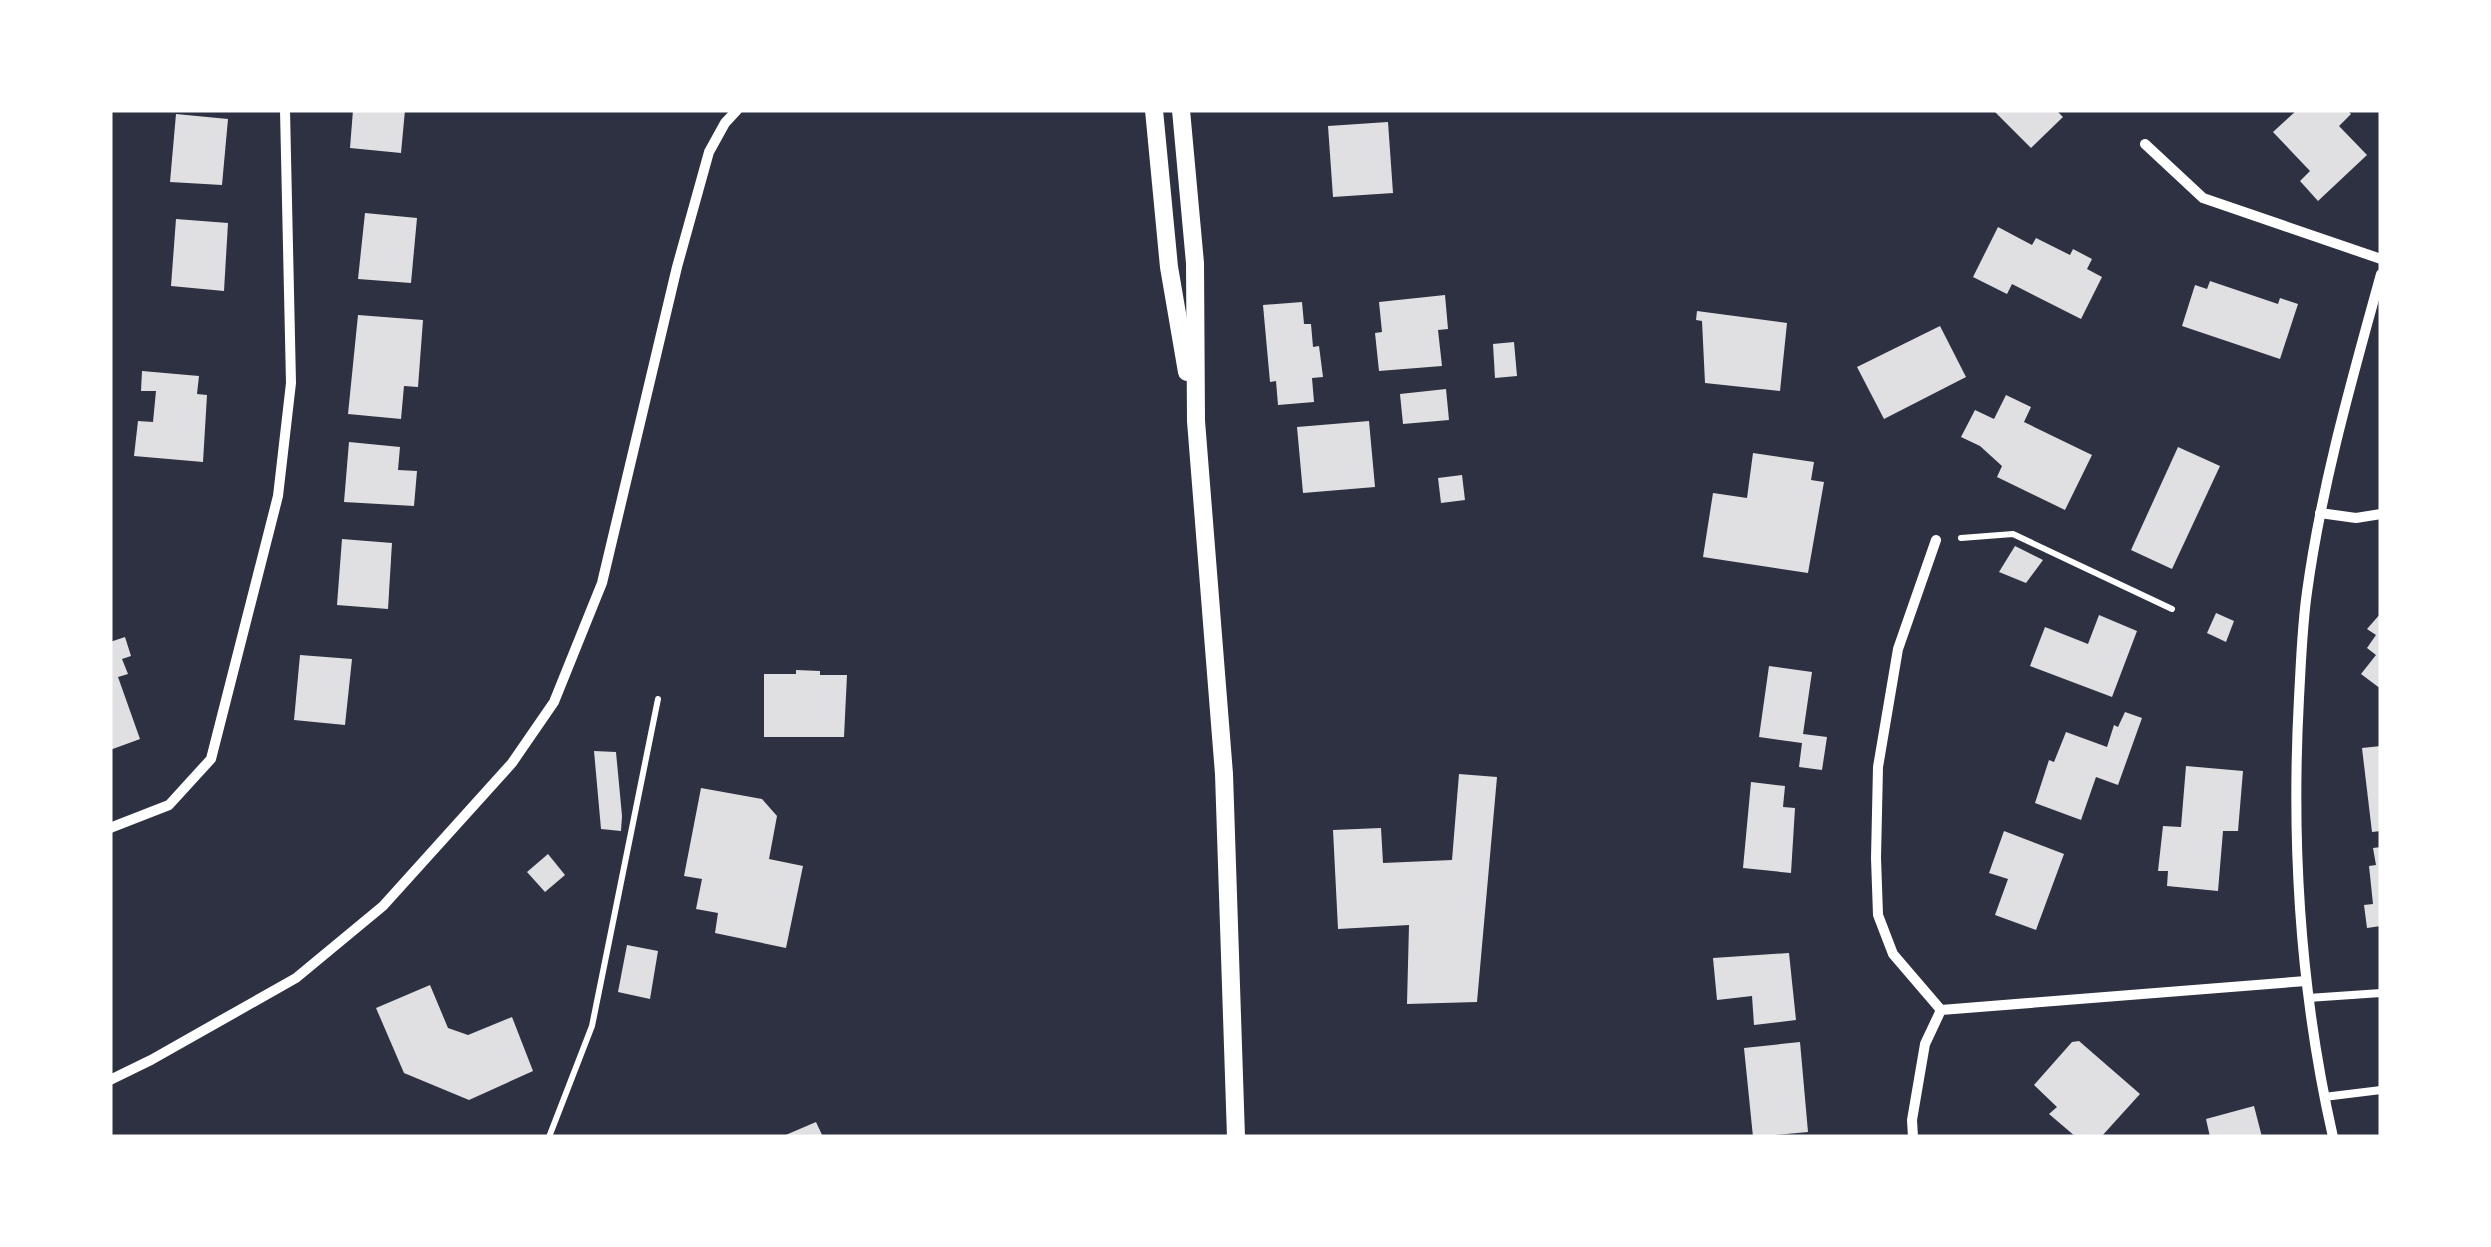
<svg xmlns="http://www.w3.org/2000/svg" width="2491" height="1247" viewBox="0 0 2491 1247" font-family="'Fira Sans Condensed',sans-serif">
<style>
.building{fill:#e0e0e3}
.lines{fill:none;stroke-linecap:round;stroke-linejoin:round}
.path{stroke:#fff;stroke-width:6}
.service{stroke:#fff;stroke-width:8}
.minor{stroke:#fff;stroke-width:10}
.tertiary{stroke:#fff;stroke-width:18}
</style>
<rect width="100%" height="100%" fill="#2d3142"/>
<g class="building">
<polygon points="353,110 405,110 401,153 350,148"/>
<polygon points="1993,110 2056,110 2063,117 2031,148"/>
<polygon points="2297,110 2347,110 2351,114 2339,126 2367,155 2318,201 2300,181 2310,171 2273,132"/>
<polygon points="176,114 228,119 222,185 170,182"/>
<polygon points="1388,122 1393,193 1333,197 1328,126"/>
<polygon points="365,213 417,218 411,283 358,279"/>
<polygon points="176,219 228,223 224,291 171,286"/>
<polygon points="1998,227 2032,245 2036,238 2070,255 2073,249 2092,259 2087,269 2102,277 2081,319 2012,284 2007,294 1973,277"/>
<polygon points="2210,281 2278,304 2280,298 2298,304 2280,359 2182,326 2195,285 2207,289"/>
<polygon points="1445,295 1448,329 1438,330 1442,366 1379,371 1375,333 1382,332 1379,302"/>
<polygon points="1302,302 1304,324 1311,324 1313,347 1319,346 1323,377 1312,378 1314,402 1278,405 1276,381 1270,382 1263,305"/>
<polygon points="1697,311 1787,323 1780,391 1705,383 1702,321 1696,320"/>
<polygon points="358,315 423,320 418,387 404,386 401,419 348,414"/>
<polygon points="1940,326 1966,377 1884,419 1857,367"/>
<polygon points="1514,342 1517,376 1495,378 1493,344"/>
<polygon points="142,371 199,376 197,394 207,395 203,462 134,456 138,421 153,422 156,391 141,391"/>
<polygon points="1446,389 1449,420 1403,424 1400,394"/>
<polygon points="2006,395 2031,407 2024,422 2092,455 2065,510 1997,477 2002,466 1980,446 1961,437 1975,410 1994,419"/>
<polygon points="1369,421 1375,487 1303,493 1297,427"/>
<polygon points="349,442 400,447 398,470 417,471 414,506 344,502"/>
<polygon points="2178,447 2220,466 2172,569 2131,550"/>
<polygon points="1753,453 1814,462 1811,480 1824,482 1808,573 1703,557 1713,493 1747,498"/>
<polygon points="1462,475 1465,500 1441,503 1438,478"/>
<polygon points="342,539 392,543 388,609 337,605"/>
<polygon points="2015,546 2043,560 2026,583 1999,572"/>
<polygon points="2216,613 2234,621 2226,642 2207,633"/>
<polygon points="2381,613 2381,689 2361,674 2376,655 2367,648 2376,635 2367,629"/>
<polygon points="2099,615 2137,631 2112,697 2030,666 2045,627 2088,644"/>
<polygon points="125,637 131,656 122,659 128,674 118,677 140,739 110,750 110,642"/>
<polygon points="300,655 352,659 345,725 294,720"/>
<polygon points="1769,666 1812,672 1803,734 1827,737 1822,770 1799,767 1802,743 1759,737"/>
<polygon points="796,670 820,671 820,675 847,675 844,737 764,737 764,674 796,674"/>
<polygon points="2125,712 2142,718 2118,785 2096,777 2081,820 2035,803 2049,760 2054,762 2066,732 2107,747 2114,725 2118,727"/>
<polygon points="2381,746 2381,831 2372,832 2362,748"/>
<polygon points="594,751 616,752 622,816 621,831 601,829"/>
<polygon points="2186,766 2243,771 2238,831 2223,831 2218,891 2167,886 2168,871 2158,871 2163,826 2181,827"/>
<polygon points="1459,774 1497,777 1477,1002 1407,1004 1409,925 1338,929 1333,830 1381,828 1383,863 1452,860"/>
<polygon points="1751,782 1785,786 1783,807 1795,808 1791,873 1743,868"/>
<polygon points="701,788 762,799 777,816 769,859 803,866 786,948 715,933 718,913 696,909 702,879 684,876"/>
<polygon points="2004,831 2064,854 2036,930 1995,915 2008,879 1989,873"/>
<polygon points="2381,847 2381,926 2367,928 2364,905 2373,904 2369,866 2376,865 2373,848"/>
<polygon points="548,854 565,875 545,892 527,872"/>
<polygon points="627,945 658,951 650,999 618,992"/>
<polygon points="1789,953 1796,1020 1754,1025 1752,996 1717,1000 1713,958"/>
<polygon points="430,985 448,1028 468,1035 512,1017 533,1071 469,1100 404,1073 376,1008"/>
<polygon points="2079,1041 2140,1094 2101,1137 2076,1137 2049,1114 2057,1107 2034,1085 2072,1042"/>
<polygon points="1800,1042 1808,1132 1753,1137 1744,1048"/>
<polygon points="2254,1106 2262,1137 2210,1137 2206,1119"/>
<polygon points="816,1122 823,1137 781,1137"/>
</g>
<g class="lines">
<g class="path">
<polyline points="1961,538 2013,534 2172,609"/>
<polyline points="549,1137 592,1026 658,699"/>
</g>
<g class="service">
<polyline points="2308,998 2381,993"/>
<polyline points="2324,1097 2381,1090"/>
</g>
<g class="minor">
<polyline points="2145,144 2203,198 2381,259"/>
<polyline points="2320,513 2356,518 2381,514"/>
<polyline points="1936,540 1898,649 1878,767 1876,858 1878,915 1893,954 1941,1010"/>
<polyline points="110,828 169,805 211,759 278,496 291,383 285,110"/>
<polyline points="110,1080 151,1060 296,978 383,906 512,763 554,702 602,583 677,267 709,152 725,123 737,110"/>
<polyline points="1913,1137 1912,1120 1925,1044 1941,1010 2306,981"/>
<path d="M 2333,1137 C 2300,992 2291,847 2299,698 C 2301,663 2302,627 2307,592 C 2322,483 2352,379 2381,274"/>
</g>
<g class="tertiary">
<polyline points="1154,110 1169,267 1187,372"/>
<polyline points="1181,110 1195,263 1196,421 1224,774 1236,1137"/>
</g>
</g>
<rect width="2491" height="1247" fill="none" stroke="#ffffff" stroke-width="225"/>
</svg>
